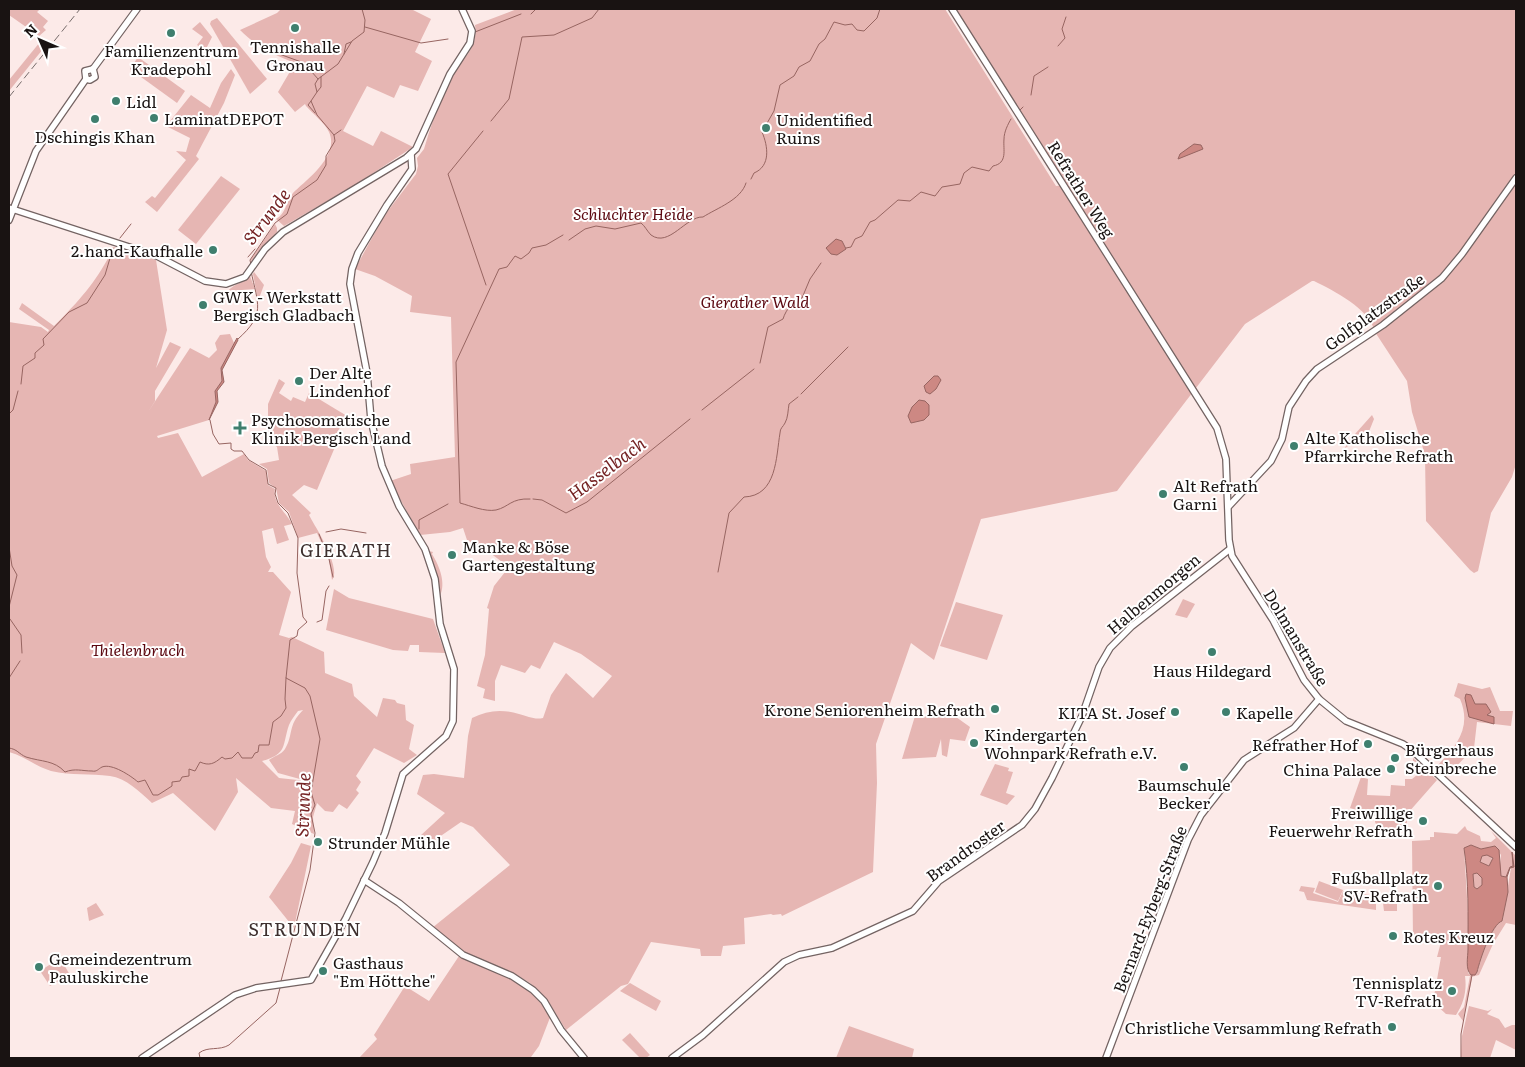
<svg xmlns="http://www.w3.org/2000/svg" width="1525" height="1067" viewBox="0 0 1525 1067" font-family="Literata,serif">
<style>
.green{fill:#e6b6b3;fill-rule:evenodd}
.water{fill:#cd8883;stroke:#976561;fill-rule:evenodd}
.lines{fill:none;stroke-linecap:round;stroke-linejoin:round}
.stream{stroke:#976561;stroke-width:1}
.secondary-casing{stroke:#736362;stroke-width:8}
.secondary{stroke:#fff;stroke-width:5.5}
.rail{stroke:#776c6b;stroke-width:1;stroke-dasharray:8 4;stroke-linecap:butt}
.poi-dot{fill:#3f7f6e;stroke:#fff;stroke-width:2}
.labels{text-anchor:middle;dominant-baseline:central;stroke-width:4;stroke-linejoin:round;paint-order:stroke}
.poi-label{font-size:16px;fill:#191312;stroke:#fff;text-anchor:start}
.street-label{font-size:16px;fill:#191312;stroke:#fff}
.park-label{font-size:16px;font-style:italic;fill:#5b070f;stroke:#fff}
.water-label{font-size:18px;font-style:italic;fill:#752324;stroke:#fff}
.neighbourhood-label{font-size:18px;letter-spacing:1px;fill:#3e302f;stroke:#fff}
</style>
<rect width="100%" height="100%" fill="#fceae8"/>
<g class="green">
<polygon points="9,9 40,9 37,12 48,21 43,27 46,30 39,36 9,15"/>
<path d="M 281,9 L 411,9 L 431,19 L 415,52 L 432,61 L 418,91 L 400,85 L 394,98 L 367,86 L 343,131 L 373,146 L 381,131 L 413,147 L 355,185 L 284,226 L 276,219 C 286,214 286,201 293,193 C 306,180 340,156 329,132 C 325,123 313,114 306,106 L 305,104 L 295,112 L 278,92 L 295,63 C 274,55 256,46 240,30 L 277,13 Z"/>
<path d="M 517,9 L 945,9 L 1056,186 L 1067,185 L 955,9 L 1516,9 L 1516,464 L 1512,477 L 1491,513 L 1478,571 L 1474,573 L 1470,570 L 1426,521 L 1425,455 L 1412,412 L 1407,381 L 1375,332 C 1369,308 1334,291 1314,281 L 1312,281 L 1245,324 L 1117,491 L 981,519 L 934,660 L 911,643 L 876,744 L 877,783 L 873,872 L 782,916 L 781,914 L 773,915 L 771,914 L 744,918 L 745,944 L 723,946 L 721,956 L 701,956 L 700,949 L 651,942 L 628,984 L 621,986 L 566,1030 L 548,1001 L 530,983 L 513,973 L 467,955 L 432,928 L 510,865 L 473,827 L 461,822 L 429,844 L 420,836 L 445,813 L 417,794 L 423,775 L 434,774 L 464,778 L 468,736 L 472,718 C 488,710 502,709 519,714 C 528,716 534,720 543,718 L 551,695 L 566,673 L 593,698 L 612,676 L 581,654 L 554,642 L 540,669 L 531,665 L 525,673 L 501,665 L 495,681 L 495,701 L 483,698 L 485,689 L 477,686 L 485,655 L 489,609 L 487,608 L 494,586 L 509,567 L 486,550 L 467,540 L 463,528 L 450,532 L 420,535 L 390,481 L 411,474 L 410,464 L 455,457 L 451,317 L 410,312 L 412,296 L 375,276 L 355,269 L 384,216 L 416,174 L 418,166 L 417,158 L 424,149 C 430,128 438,106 446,86 C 456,62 479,53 475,25 Z"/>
<polygon points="217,18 267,79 250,94 210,24 211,21"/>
<polygon points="200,22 212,37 205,51 197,45 203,37 192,29"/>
<polygon points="40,42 47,44 9,91 9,80"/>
<polygon points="138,57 185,91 177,103 130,69"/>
<polygon points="231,69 235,75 224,103 196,156 199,159 157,212 145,202 152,196 155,198 186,160 176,151 186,152 190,138 166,126 191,95 210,108 221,83"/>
<polygon points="221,176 240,189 196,244 178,230"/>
<polygon points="275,224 277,228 277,232 251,263 251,259"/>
<path d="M 114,247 L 156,260 L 167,330 L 156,368 L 170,342 L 181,347 L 155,391 L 155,401 L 148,412 L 190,348 L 209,358 L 217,350 L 215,343 L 220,335 L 230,334 L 234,343 L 221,368 L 222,381 L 215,391 L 216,402 L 209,420 L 157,436 L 158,438 L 178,433 L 202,477 L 244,454 L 248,460 L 266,471 L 268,485 L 275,489 C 272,503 286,512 292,524 L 284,526 L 289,540 L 277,544 L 273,528 L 262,531 L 266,557 L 271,567 L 268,572 L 273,572 L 291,592 L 279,635 L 289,638 L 292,637 L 324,652 L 325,673 L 352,684 L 354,696 L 377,717 L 383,698 L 395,700 L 397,703 L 405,705 L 406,720 L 414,725 L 409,749 L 417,755 L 404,763 L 374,748 L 356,776 L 361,782 L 356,790 L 359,793 L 347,809 L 339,804 L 333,812 L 325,811 L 317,803 L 313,817 L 314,834 L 292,824 L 295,811 L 271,808 L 236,778 L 238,792 L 215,831 L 173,793 L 152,803 C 140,792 126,778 110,776 C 90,773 72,776 51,771 C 35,766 24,756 9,752 L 9,322 L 41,327 L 48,332 L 49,330 L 19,309 L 22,303 L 54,326 C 81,299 97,281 114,247 ZM 303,710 C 287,726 294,734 285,749 C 281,755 274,756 269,760 L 278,773 L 307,781 L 279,778 L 262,761 C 288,754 282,745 289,725 C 291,720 295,715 298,711 Z"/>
<polygon points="254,272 264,285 258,301 253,274"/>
<path d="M 250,276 L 255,289 L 228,291 C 233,284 244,283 250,276 Z"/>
<path d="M 279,379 L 285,383 L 279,393 L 291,401 L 293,397 L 305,402 L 309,393 L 347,416 L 330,444 L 335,447 L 317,490 L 304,485 L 292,495 L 311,513 L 309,515 C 314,525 342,567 332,580 L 329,560 L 317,533 L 298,538 L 289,512 L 279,503 L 276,488 L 269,483 L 267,469 L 259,464 L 279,460 L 277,447 L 268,439 L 268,404 Z"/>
<polygon points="1372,415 1374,419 1368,434 1345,448 1347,443"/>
<path d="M 429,551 L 433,552 L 432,554 C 440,567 446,583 440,596 L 436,572 Z"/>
<polygon points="334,589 349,598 433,619 445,653 419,652 419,645 410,645 408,651 393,650 326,630"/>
<polygon points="1183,599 1195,604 1187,618 1175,615"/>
<polygon points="956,602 1003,615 987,660 940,646"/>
<path d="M 1458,683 L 1482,689 L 1490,687 L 1500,711 L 1513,711 L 1511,726 L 1477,722 L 1474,748 L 1447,776 L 1437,766 C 1457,746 1472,727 1460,699 L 1454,696 Z"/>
<polygon points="915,716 956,717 970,727 965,741 950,739 947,757 942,755 941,739 936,757 902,759"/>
<polygon points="1413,758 1437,780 1408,813 1405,819 1407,821 1407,832 1380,832 1375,822 1375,816 1350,808 1361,777 1368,779 1367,795 1390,796 1391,785 1405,786 1405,779 1412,779 1417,775 1418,769 1413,764"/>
<polygon points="995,764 1009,768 1008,771 1013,772 1006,793 1015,796 1007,805 980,795"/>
<path d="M 1465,826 L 1467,830 L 1480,836 L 1481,841 L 1491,842 L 1496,838 L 1491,831 L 1516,856 L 1516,925 L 1506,923 L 1493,944 L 1479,975 L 1471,977 L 1472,979 L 1463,1021 L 1458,1014 L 1464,1007 L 1470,976 L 1465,976 C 1467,990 1464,1003 1456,1015 L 1446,1014 L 1433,1002 L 1441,957 L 1437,957 L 1441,942 L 1413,940 L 1412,841 L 1430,840 L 1430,837 L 1434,837 L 1434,832 L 1457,834 ZM 1471,845 L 1481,849 L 1495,846 L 1501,855 L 1499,873 L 1502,877 L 1506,877 L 1510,867 L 1513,866 L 1512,853 L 1514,867 L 1511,868 L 1502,921 C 1492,924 1480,959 1477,972 L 1475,975 L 1471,975 L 1468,973 L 1469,929 L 1464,849 Z"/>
<polygon points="301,843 311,846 294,928 269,897 291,863"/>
<circle cx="1486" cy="860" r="6"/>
<polygon points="1477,873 1482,878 1482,885 1477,889 1474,887 1473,874"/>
<polygon points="1319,881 1343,890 1338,901 1315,892"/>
<polygon points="1301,886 1315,888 1313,893 1338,902 1343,891 1376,896 1376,910 1307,900 1304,892 1299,891"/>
<polygon points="96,903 104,915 89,921 87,908"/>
<polygon points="1383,903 1397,903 1397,911 1384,911"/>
<path d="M 459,956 C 495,974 528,979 551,1015 L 539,1046 L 531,1057 L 359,1058 L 377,1039 L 374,1035 L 405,986 L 429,1001 Z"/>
<polygon points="60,958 70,975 50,986 40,971"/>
<polygon points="630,983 661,1001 656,1011 620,991"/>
<polygon points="1469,1006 1488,1011 1492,1009 1487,1014 1499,1019 1505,1028 1512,1025 1516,1025 1516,1050 1496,1040 1490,1058 1461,1058 1462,1036"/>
<polygon points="849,1026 914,1049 912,1058 836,1058"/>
<polygon points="630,1033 650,1055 646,1058 640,1058 622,1040"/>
</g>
<g class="water">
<polygon points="1194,144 1201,145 1203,149 1178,159 1180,154"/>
<polygon points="836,239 842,241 846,249 837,255 831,254 826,248"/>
<polygon points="237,338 238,340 222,370 224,382 217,391 218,402 209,420 216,402 215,391 222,381 221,368"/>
<polygon points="934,376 938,376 941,380 936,389 930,394 926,392 924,386"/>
<polygon points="919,400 925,401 929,405 929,415 924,420 911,423 908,416 912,407"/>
<polygon points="1466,694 1471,695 1475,704 1486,704 1491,712 1487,715 1494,717 1494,724 1469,717 1465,698"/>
<path d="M 1471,845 L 1481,849 L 1495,846 L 1499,850 L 1501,876 L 1506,877 L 1510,867 L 1513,866 L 1512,852 L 1514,867 L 1510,868 L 1507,877 L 1508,892 L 1502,921 C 1492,924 1480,959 1477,972 L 1475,975 L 1471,975 C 1465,969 1468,957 1468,949 C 1468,916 1469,882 1464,848 ZM 1487,855 L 1493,858 L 1489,866 L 1480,862 L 1482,856 ZM 1477,873 L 1482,878 L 1482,885 L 1477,889 L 1474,887 L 1473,874 Z"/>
</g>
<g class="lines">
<g class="stream">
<polyline points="531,14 536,9"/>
<polyline points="365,27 421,43 448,39"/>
<polyline points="475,32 521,14"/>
<polyline points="257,42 271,51 304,63 318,79"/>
<polyline points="1058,46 1065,38 1062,29 1066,17"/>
<polyline points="344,54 346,44 351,42"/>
<polyline points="317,92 321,87 321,77"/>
<polyline points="1031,95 1034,76 1048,67"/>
<polyline points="311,101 308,105 315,113"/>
<polyline points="1020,110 1023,107"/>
<polyline points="491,121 509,99 522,37 554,35 592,18 599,9"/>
<polyline points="483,131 448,174 486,285"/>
<polyline points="334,135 341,130"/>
<path d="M 751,179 L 754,173 C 771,166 768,146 762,132 L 774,111 L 780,85 L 794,76 L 799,67 L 810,61 L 819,44 L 825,39 L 834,22 L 845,25 L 852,24 L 857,30 L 864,31 L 877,18 L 880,9"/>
<polyline points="120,238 131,224"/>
<path d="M 569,240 L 585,229 L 596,226 L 615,229 L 641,223 C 645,226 647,231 651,235 C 669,248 686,216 703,217 C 717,208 741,200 746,183"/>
<path d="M 846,248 L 851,247 L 855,239 L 862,236 L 870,222 L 875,220 L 898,200 L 910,201 L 921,192 L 935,196 L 942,187 L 960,184 L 964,173 L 972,167 L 989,171 L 993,166 C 1008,163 1003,150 1004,139 C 1004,132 1008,124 1011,119"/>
<polyline points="248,257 255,249"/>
<polyline points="251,265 250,260 275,223 287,214 293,197 317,180 326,165 326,156 335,141 334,135 317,115 311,101 317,92 315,84 318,79 338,64 352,41 364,32 365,20 362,9"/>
<path d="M 238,339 C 266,314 258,305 251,271"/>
<path d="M 760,363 L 768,327 L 783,319 C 786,309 794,300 802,298 L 810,279 L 821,263"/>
<polyline points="21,384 23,366 35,358 35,353 44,345 43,339 69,312 87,303 105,275 113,248"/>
<polyline points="801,394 848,347"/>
<polyline points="702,410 754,369"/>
<polyline points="9,414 13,410 18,391"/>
<polyline points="210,420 213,434 219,444 231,443 231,449 234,451 242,451 249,460 266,470 268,484 276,488 275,494 278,503 288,513 298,538 297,573 303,617 307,622 298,630 297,636 290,640 286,678 305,688 310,696 320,739 311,792 315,805 311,814 315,833 310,870 281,981"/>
<path d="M 530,499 C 511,498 509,507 496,510 C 485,512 471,506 460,503 L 456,362 L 499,269 L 507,267 L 515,256 L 521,259 L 529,253 L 532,248 L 546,245 L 563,235"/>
<polyline points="533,499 542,500 566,513 587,502 690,419"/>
<polyline points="419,529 419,520 448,504"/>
<polyline points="326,532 341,529 366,533"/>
<polyline points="319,534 329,559 333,577"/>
<polyline points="9,547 12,566 17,575 9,607"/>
<path d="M 718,572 L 729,513 L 744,497 C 777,496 776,457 780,433 C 780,428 783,427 785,423 C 788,418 788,410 789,404 L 798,397"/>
<polyline points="10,619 21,635 22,653"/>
<polyline points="317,622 322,620 326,591 329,586"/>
<polyline points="9,678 20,661"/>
<path d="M 9,748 C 17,749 19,754 26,757 C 42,762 54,760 65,772 C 75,768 82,771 92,771 C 97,772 98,769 102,767 C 112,763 131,776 138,782 L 145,780 L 153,795 L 158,795 L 172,786 L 172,782 L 180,781 L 182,777 L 189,776 L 189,769 L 195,771 L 200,762 C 209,766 214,764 222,757 L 225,759 L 232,758 L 238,752 L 242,758 L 252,758 L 255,753 L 258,752 L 259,745 L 269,745 L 273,722 L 281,716 L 286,708 L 285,699 L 286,678"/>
<path d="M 200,1058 L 199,1053 C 208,1046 219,1051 229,1045 L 276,1003 L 280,988"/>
<polyline points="1461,1058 1461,1034 1472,975"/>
</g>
<defs>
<g id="secondary">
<polyline points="952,9 1217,428 1226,459 1229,540 1232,556 1273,620 1304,680 1319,699 1346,721 1403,744 1414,752 1516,847"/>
<polyline points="93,69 137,9"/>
<polyline points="86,79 90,80 95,77 93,69"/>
<polyline points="86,79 85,71 93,69"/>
<polyline points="9,208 157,256 205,281 226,284 245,277 265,249 283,232 406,158 416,149 450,74 470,43 472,31 462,9"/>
<polyline points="9,220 36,151 86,79"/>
<polyline points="1229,506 1271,461 1282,439 1289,407 1306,381 1317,369 1383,325 1442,278 1462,254 1516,178"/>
<polyline points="364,880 399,903 463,955 512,976 533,990 544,1001 561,1030 584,1058"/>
<polyline points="142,1058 235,995 256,988 311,980 346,918 373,862 385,833 403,774 446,736 453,721 454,669 440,624 435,579 425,549 399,506 382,466 371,420 367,373 350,284 352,269 358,253 387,205 412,169 411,154"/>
<polyline points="672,1058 703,1035 784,962 799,955 832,948 913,911 939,881 1022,825 1035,809 1052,778 1082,716 1099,667 1110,648 1132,626 1230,549"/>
<polyline points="1106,1058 1188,840 1201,815 1244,760 1294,728 1319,699"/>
</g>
</defs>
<use href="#secondary" class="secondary-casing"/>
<use href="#secondary" class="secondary"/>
<polyline class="rail" points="9,97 80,9"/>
</g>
<g class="poi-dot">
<circle cx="295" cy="28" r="5"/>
<circle cx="171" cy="33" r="5"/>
<circle cx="116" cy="101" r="5"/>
<circle cx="154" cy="118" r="5"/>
<circle cx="95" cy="119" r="5"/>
<circle cx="766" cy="128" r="5"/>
<circle cx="213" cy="250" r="5"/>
<circle cx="203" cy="305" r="5"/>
<circle cx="299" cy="381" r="5"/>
<path d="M237.5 420.5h5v5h5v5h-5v5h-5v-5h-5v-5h5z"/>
<circle cx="1294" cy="446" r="5"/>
<circle cx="1163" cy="494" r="5"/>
<circle cx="452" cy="555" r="5"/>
<circle cx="1212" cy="652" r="5"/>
<circle cx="995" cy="709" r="5"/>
<circle cx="1175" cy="712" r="5"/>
<circle cx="1226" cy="712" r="5"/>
<circle cx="974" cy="743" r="5"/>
<circle cx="1368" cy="744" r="5"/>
<circle cx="1395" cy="758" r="5"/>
<circle cx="1184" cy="767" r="5"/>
<circle cx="1391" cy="769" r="5"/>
<circle cx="1423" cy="821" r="5"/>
<circle cx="318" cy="842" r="5"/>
<circle cx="1438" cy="886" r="5"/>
<circle cx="1393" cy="936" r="5"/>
<circle cx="39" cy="967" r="5"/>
<circle cx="323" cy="971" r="5"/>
<circle cx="1452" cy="991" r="5"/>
<circle cx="1392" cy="1027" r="5"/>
</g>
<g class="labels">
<g class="poi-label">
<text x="295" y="46" text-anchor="middle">Tennishalle<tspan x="295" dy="18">Gronau</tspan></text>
<text x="171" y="50" text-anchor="middle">Familienzentrum<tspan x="171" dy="18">Kradepohl</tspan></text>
<text x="126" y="101">Lidl</text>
<text x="164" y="118">LaminatDEPOT</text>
<text x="776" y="119">Unidentified<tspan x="776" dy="18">Ruins</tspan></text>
<text x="95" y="136" text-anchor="middle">Dschingis Khan</text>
<text x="203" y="250" text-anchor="end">2.hand-Kaufhalle</text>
<text x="213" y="296">GWK - Werkstatt<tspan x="213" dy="18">Bergisch Gladbach</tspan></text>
<text x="309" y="372">Der Alte<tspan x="309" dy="18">Lindenhof</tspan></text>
<text x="251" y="419">Psychosomatische<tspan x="251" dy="18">Klinik Bergisch Land</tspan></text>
<text x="1304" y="437">Alte Katholische<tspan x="1304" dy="18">Pfarrkirche Refrath</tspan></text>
<text x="1173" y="485">Alt Refrath<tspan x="1173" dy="18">Garni</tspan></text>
<text x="462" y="546">Manke &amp; Böse<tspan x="462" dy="18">Gartengestaltung</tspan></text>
<text x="1212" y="670" text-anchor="middle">Haus Hildegard</text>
<text x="985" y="709" text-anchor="end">Krone Seniorenheim Refrath</text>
<text x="1165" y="712" text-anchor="end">KITA St. Josef</text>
<text x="1236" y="712">Kapelle</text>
<text x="984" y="734">Kindergarten<tspan x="984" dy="18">Wohnpark Refrath e.V.</tspan></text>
<text x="1358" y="744" text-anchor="end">Refrather Hof</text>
<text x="1405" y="749">Bürgerhaus<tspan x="1405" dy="18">Steinbreche</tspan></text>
<text x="1381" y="769" text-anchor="end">China Palace</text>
<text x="1184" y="784" text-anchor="middle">Baumschule<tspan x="1184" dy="18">Becker</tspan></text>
<text x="1413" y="812" text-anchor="end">Freiwillige<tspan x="1413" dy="18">Feuerwehr Refrath</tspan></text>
<text x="328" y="842">Strunder Mühle</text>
<text x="1428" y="877" text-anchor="end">Fußballplatz<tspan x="1428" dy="18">SV-Refrath</tspan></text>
<text x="1403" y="936">Rotes Kreuz</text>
<text x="49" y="958">Gemeindezentrum<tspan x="49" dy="18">Pauluskirche</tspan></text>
<text x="333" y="962">Gasthaus<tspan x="333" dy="18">"Em Höttche"</tspan></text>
<text x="1442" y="982" text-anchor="end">Tennisplatz<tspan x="1442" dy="18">TV-Refrath</tspan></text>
<text x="1382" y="1027" text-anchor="end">Christliche Versammlung Refrath</text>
</g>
<g class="street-label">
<text transform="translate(1082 189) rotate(58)">Refrather Weg</text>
<text transform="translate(1374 311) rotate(-36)">Golfplatzstraße</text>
<text transform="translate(1153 593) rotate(-40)">Halbenmorgen</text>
<text transform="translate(1297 637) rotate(59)">Dolmanstraße</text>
<text transform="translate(965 850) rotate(-36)">Brandroster</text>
<text transform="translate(1149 909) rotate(-69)">Bernard-Eyberg-Straße</text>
</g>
<g class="park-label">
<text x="633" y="213">Schluchter Heide</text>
<text x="755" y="301">Gierather Wald</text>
<text x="138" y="649">Thielenbruch</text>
</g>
<g class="water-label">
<text transform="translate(266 216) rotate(-53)">Strunde</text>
<text transform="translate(606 468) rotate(-37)">Hasselbach</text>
<text transform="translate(302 805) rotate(-88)">Strunde</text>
</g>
<g class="neighbourhood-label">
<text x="346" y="549">GIERATH</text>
<text x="305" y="928">STRUNDEN</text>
</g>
</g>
<rect width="1525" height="1067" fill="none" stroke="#191312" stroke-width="20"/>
<g transform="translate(40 40) rotate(315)" stroke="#ffffff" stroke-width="4" paint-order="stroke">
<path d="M0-4L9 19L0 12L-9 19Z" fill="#191312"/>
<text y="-8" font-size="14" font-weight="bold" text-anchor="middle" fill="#191312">N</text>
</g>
</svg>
